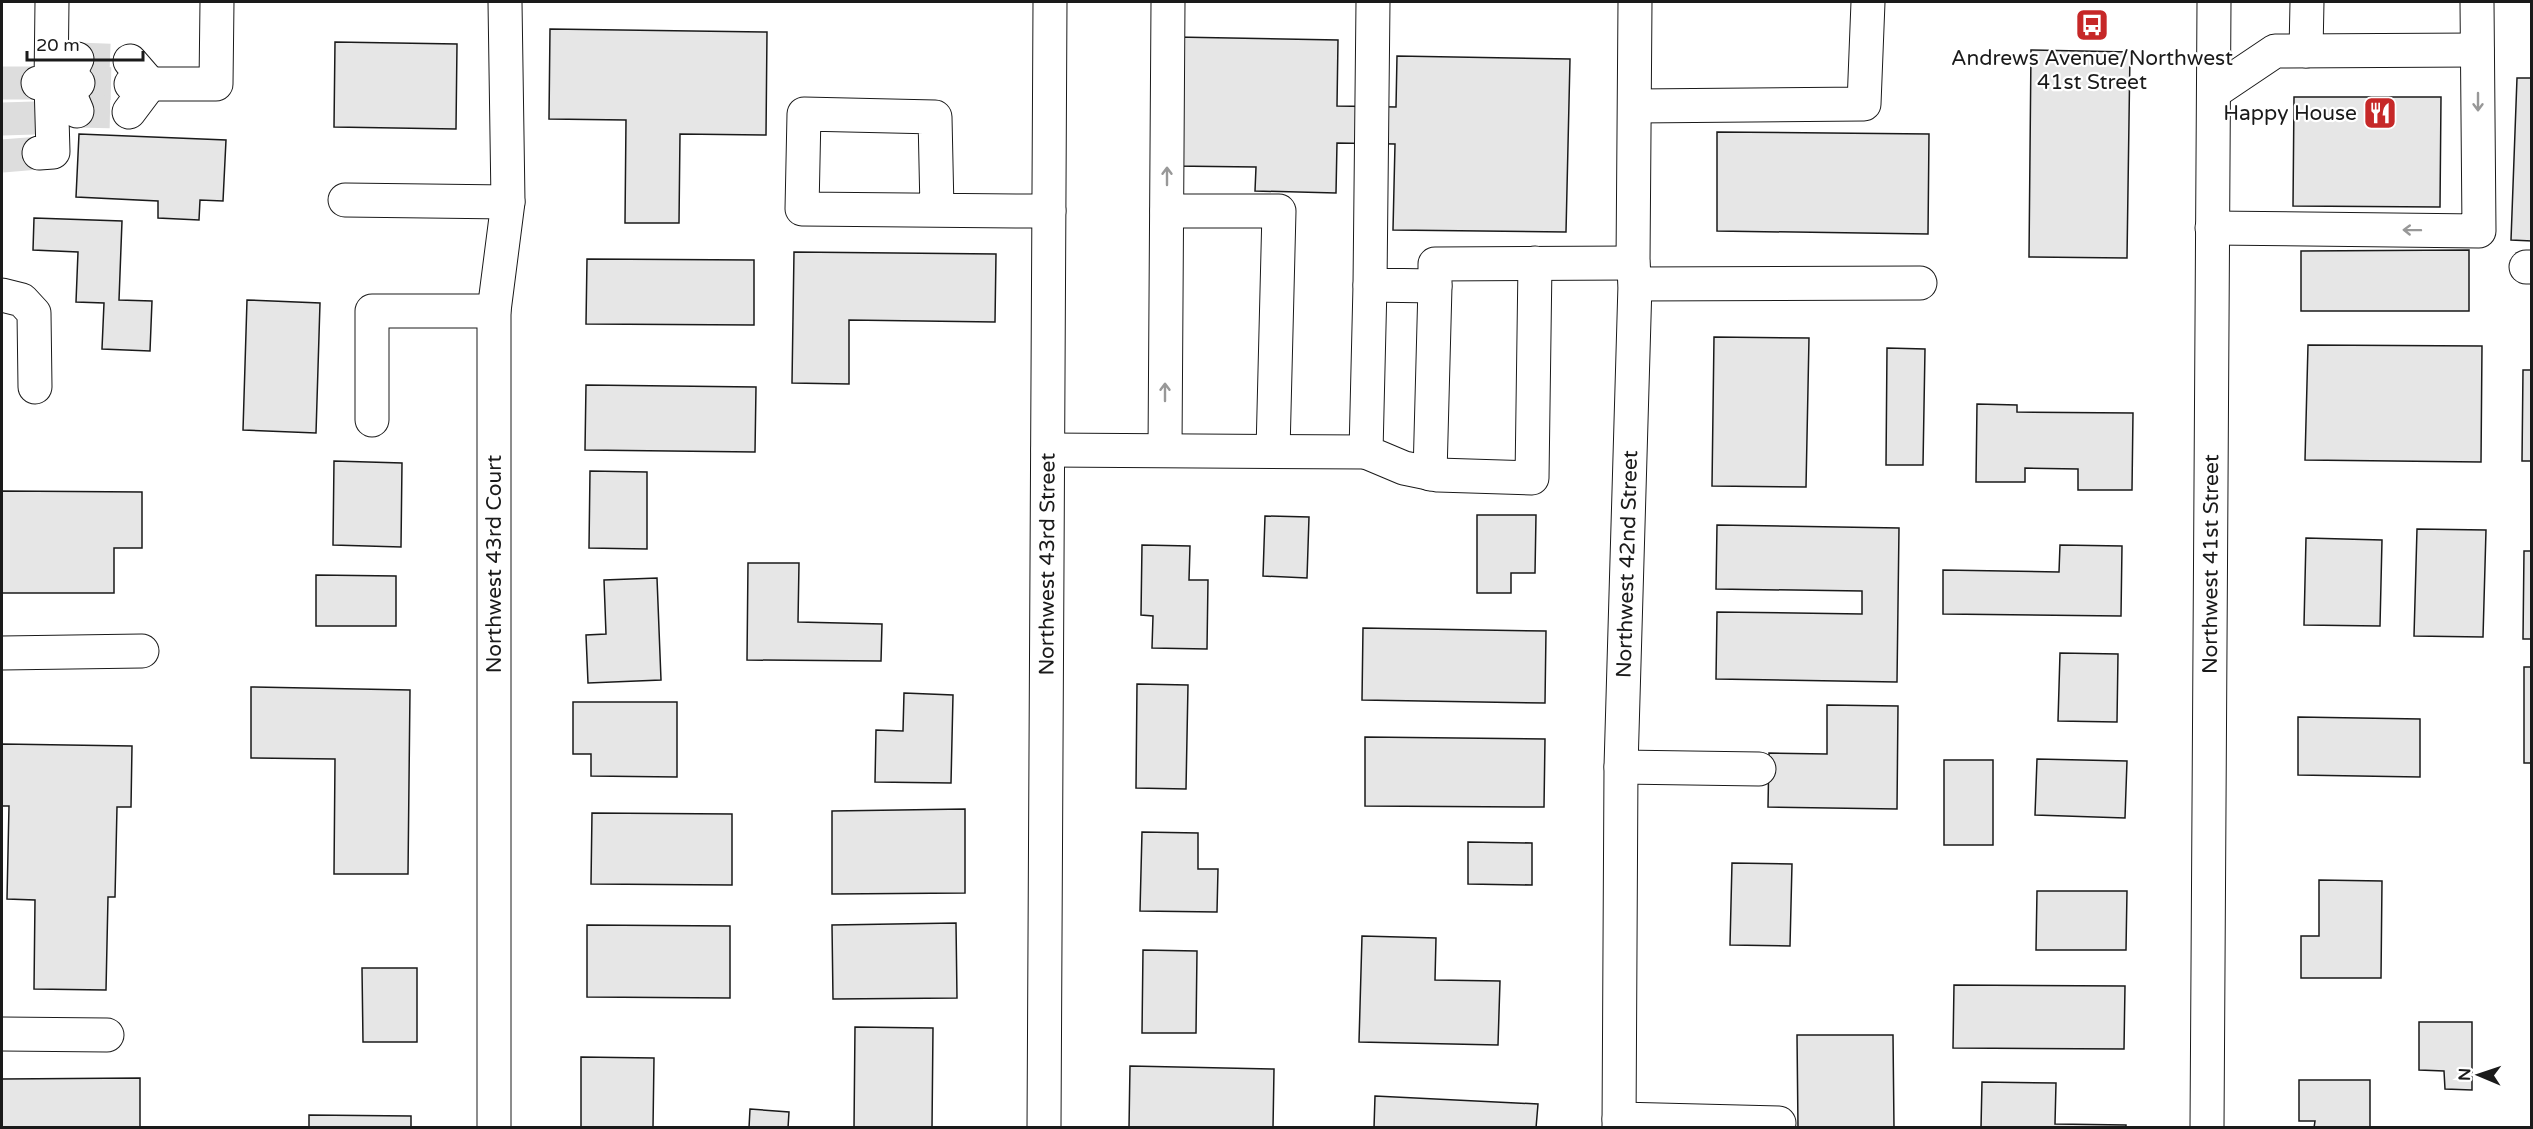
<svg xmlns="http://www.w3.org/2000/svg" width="2533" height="1129" viewBox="0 0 2533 1129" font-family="'Varela Round',sans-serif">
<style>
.building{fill:#e6e6e6;stroke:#1a1a1a;stroke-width:1.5}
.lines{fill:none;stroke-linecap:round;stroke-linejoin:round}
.minor-tunnel{stroke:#ddd;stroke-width:33;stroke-dasharray:33 16;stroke-linecap:butt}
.minor-casing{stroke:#1a1a1a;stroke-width:35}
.minor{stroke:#fff;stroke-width:33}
.oneway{stroke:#989898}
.labels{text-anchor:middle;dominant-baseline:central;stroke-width:4.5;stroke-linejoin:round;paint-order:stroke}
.poi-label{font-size:21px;fill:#1a1a1a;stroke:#fff}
.street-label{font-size:21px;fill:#1a1a1a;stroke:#fff}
</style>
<rect width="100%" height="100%" fill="#fff"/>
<g class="building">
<polygon points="550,29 767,32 766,135 680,134 679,223 625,223 626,120 549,119"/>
<polygon points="1175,37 1338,40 1337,106 1396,107 1397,56 1570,59 1566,232 1393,230 1395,144 1337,143 1336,193 1255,191 1256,167 1172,166"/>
<polygon points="335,42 457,44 456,129 334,127"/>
<polygon points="2031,50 2130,52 2127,258 2029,257"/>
<polygon points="2517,78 2532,78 2532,241 2511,240"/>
<polygon points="2294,97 2441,97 2440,207 2293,206"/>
<polygon points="1717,132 1929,134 1928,234 1717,231"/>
<polygon points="79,134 226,140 223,201 200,200 199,220 158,218 158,201 76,197"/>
<polygon points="34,218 122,221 119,300 152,301 150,351 102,349 104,303 76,302 78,252 33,250"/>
<polygon points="2469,250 2469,311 2301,311 2301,251"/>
<polygon points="794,252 996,254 995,322 849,320 849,384 792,383"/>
<polygon points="587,259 754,260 754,325 586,324"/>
<polygon points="247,300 320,303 316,433 243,430"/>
<polygon points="1714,337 1809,338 1806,487 1712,486"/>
<polygon points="2308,345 2482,346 2481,462 2305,460"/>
<polygon points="1887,348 1925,349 1923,465 1886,465"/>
<polygon points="2523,370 2532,370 2532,461 2522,461"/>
<polygon points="586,385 756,387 755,452 585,450"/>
<polygon points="1977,404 2017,405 2017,412 2133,413 2132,490 2078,490 2078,469 2025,468 2025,482 1976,482"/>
<polygon points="334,461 402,463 401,547 333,545"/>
<polygon points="590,471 647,472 647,549 589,548"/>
<polygon points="2,491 142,492 142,548 114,548 114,593 2,593"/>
<polygon points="1477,515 1536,515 1535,573 1511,573 1511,593 1477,593"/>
<polygon points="1265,516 1309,517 1307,578 1263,576"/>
<polygon points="1717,525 1899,528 1897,682 1716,679 1717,612 1862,614 1862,591 1716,589"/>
<polygon points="2417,529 2486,530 2483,637 2414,636"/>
<polygon points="2306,538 2382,540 2380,626 2304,625"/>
<polygon points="1142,545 1190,546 1189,580 1208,580 1207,649 1152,648 1153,616 1141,615"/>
<polygon points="2060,545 2122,546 2121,616 1943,614 1943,570 2059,572"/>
<polygon points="2524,551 2532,551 2532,639 2523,639"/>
<polygon points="748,563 799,563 798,622 882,624 881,661 747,660"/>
<polygon points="316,575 396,576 396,626 316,626"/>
<polygon points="657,578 661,680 588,683 586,635 606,634 604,580"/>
<polygon points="1363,628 1546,631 1545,703 1362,700"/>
<polygon points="2060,653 2118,654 2117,722 2058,721"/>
<rect x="2524" y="667" width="8" height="96"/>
<polygon points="1137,684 1188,685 1186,789 1136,788"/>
<polygon points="251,687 410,690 408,874 334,874 335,759 251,758"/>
<polygon points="904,693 953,695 951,783 875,782 876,730 903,731"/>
<polygon points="573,702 677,702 677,777 591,776 591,754 573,754"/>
<polygon points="1827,705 1898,706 1897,809 1768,807 1769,753 1827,754"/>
<polygon points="2298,717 2420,719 2420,777 2298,775"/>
<polygon points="1365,737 1545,739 1544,807 1365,806"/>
<polygon points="2,744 132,746 131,807 117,807 115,897 108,897 106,990 34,989 35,900 7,899 9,806 2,806"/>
<polygon points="2037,759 2127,761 2125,818 2035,815"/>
<rect x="1944" y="760" width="49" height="85"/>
<polygon points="965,809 965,893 832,894 832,811"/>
<polygon points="592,813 732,814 732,885 591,884"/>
<polygon points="1142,832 1198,833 1198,869 1218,869 1217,912 1140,911"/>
<polygon points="1468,842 1532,843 1532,885 1468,884"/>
<polygon points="1732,863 1792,864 1790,946 1730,945"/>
<polygon points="2319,880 2382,881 2381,978 2301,978 2301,936 2319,936"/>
<polygon points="2037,891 2127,891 2126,950 2036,950"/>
<polygon points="956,923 957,998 833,999 832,925"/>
<polygon points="587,925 730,926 730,998 587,997"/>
<polygon points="1362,936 1436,938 1435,980 1500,981 1498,1045 1359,1042"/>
<polygon points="1143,950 1197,951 1196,1033 1142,1033"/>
<polygon points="362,968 417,968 417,1042 363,1042"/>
<polygon points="1954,985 2125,986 2124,1049 1953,1048"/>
<polygon points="2419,1022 2472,1022 2472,1090 2445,1089 2444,1071 2419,1070"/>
<polygon points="855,1027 933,1028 932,1128 854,1128"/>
<polygon points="1797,1035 1893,1035 1894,1128 1798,1128"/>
<polygon points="581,1057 654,1058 653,1128 581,1128"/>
<polygon points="1130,1066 1274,1069 1273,1128 1129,1128"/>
<polygon points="140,1078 140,1128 2,1128 2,1079"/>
<polygon points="2299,1080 2370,1080 2370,1128 2314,1128 2315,1121 2299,1121"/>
<polygon points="1982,1082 2056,1083 2055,1124 2126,1125 2126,1128 1981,1128"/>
<polygon points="1375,1096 1538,1104 1536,1128 1374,1128"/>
<polygon points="750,1109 789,1112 788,1128 749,1128"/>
<polygon points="309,1115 411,1116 411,1128 309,1128"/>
</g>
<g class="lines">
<g class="minor-tunnel">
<polyline points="77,59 130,61"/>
<polyline points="2,83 38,83"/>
<polyline points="78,83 131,84"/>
<polyline points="77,111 129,112"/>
<polyline points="2,119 38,118"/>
<polyline points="2,156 39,153"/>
</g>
<defs>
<g id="minor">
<polyline points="1373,2 1370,285 1435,286 1435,264 1633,263"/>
<polyline points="2306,51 2307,2"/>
<polyline points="77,59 65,83 77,111"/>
<polyline points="38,83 51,83 52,2"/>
<polyline points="131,84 216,84 217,2"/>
<polyline points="2214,92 2275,51 2477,50"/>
<polyline points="1636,106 1864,104 1868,2"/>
<polyline points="129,112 150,84 130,61"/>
<polyline points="39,153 53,152 51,83 78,83"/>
<polyline points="345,200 508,202"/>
<polyline points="937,210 935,117 804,114 802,209 1016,211 1049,211"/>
<polyline points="1167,211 1279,211 1273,451"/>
<polyline points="2212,228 2479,231 2477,2"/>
<polyline points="2526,267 2532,267"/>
<polyline points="1635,284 1920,283"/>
<polyline points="1370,285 1366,452 1404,468 1438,475 1532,478 1535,263"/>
<polyline points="2,295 22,300 34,313 35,387"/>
<polyline points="372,420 372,311 494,311"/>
<polyline points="1048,450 1366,452"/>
<polyline points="1165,450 1168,2"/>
<polyline points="1430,474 1435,286"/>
<polyline points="2,653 142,651"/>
<polyline points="1621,767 1759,769"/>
<polyline points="2,1034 107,1035"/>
<polyline points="1619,1119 1779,1123"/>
<polyline points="494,1128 494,311 508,202 505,2"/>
<path id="s1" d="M 1044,1128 L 1050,2"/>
<path id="s2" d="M 1619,1128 L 1621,767 L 1635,284 L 1633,263 L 1635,2"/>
<path id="s3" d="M 2207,1128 L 2214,2"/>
</g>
</defs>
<use href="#minor" class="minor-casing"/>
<use href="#minor" class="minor"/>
</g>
<defs><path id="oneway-shaft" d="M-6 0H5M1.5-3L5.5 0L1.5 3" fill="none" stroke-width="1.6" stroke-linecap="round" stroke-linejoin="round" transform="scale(1.5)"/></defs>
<g class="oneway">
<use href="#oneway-shaft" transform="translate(2478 102) rotate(90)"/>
<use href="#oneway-shaft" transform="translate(1167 176) rotate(-90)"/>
<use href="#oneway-shaft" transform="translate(2412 230) rotate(-179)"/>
<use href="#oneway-shaft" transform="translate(1165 392) rotate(-90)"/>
</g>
<defs>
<symbol id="bus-square" viewBox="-11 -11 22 22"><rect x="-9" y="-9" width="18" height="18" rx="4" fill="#c62828" stroke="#fff"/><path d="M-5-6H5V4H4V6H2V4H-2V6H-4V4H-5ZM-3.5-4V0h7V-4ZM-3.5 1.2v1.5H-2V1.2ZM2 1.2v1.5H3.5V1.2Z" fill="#fff"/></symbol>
<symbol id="restaurant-square" viewBox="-11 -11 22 22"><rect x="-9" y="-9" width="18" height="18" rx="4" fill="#c62828" stroke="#fff"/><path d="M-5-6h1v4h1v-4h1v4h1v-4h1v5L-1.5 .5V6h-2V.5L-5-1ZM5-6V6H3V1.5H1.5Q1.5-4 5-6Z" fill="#fff"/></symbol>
</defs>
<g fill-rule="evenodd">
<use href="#bus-square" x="2073" y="6" width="38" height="38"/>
<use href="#restaurant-square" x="2361" y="94" width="38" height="38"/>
</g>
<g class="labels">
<g class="poi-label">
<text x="2092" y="58">Andrews Avenue/Northwest<tspan x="2092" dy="24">41st Street</tspan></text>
<text x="2357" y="113" text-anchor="end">Happy House</text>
</g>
<g class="street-label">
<text transform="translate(494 564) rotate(-90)">Northwest 43rd Court</text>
<text stroke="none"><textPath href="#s1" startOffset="564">Northwest 43rd Street</textPath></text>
<text stroke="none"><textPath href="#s2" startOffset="564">Northwest 42nd Street</textPath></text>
<text stroke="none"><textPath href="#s3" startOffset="564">Northwest 41st Street</textPath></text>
</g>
</g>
<rect width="2533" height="1129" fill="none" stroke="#1a1a1a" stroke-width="6"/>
<g transform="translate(2479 1075) rotate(272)" stroke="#ffffff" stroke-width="4.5" paint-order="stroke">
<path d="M0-4.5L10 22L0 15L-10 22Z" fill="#1a1a1a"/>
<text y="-9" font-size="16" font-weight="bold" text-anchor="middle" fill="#1a1a1a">N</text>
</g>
<path d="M27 51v9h116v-9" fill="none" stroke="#1a1a1a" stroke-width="3"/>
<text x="36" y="51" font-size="18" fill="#1a1a1a" stroke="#ffffff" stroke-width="4.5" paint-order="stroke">20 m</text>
</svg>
